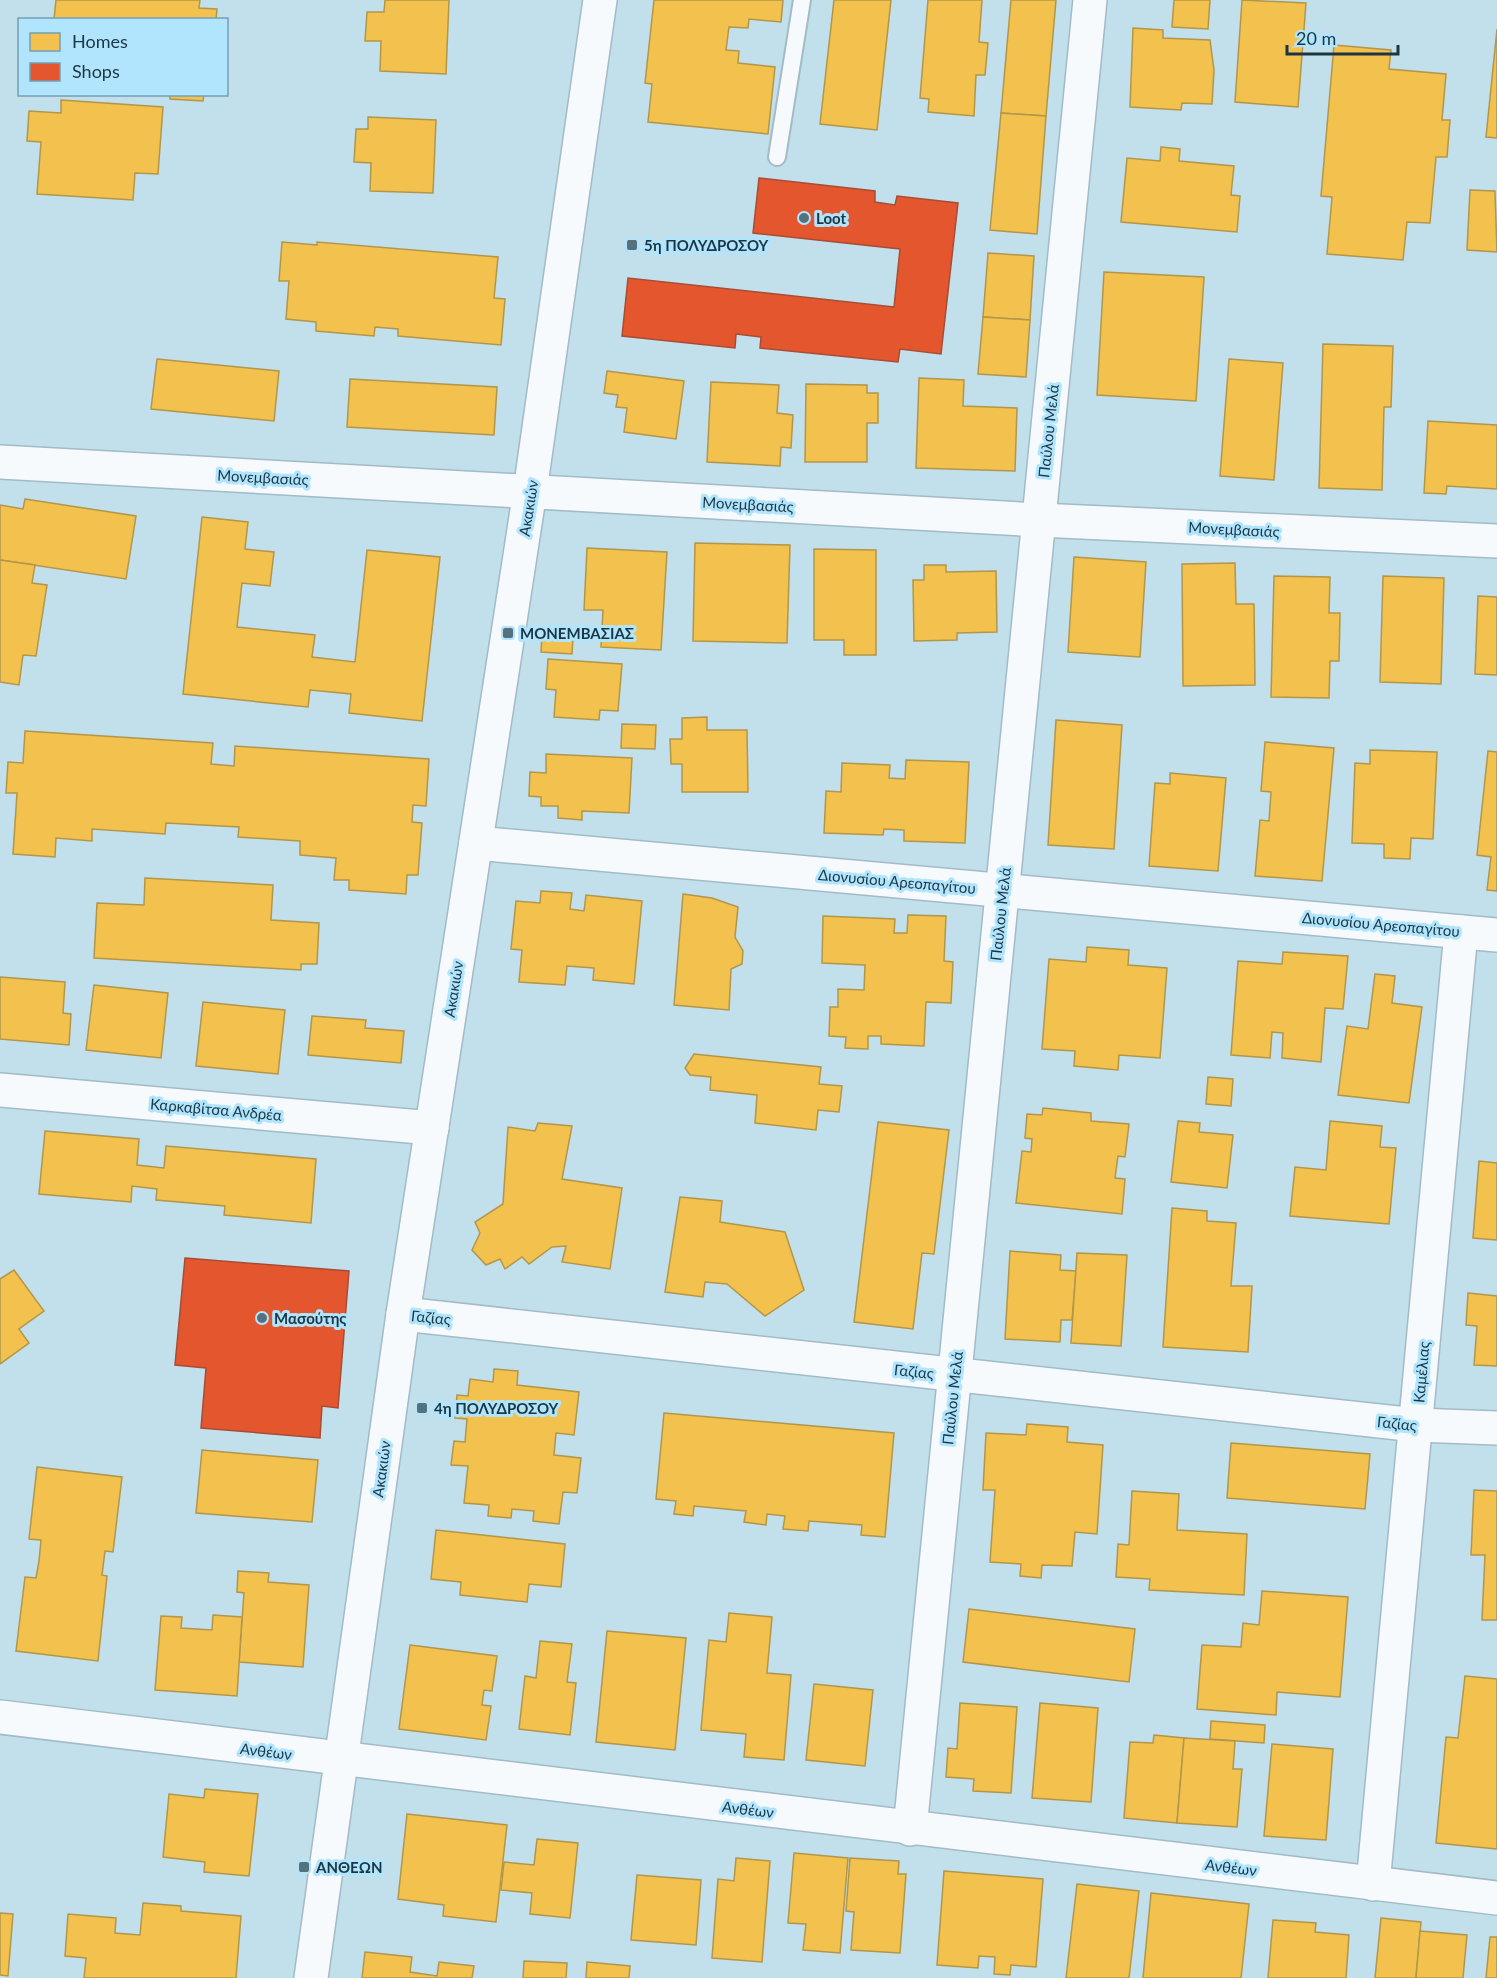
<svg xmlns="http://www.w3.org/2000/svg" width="1497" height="1978" viewBox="0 0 1497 1978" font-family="Lato,sans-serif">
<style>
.homes{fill:#f2c14e;stroke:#b2974a;stroke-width:1.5}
.shops{fill:#e4572e;stroke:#a84d34;stroke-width:1.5}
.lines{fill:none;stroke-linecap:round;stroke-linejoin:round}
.service-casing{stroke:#a2bbc7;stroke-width:20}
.minor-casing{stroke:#a2bbc7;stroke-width:36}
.tertiary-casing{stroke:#a2bbc7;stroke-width:36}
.service{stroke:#f6fafc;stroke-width:16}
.minor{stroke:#f6fafc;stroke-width:33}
.tertiary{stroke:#f6fafc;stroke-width:33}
.poi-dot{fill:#55717e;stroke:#b1e5fe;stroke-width:2}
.labels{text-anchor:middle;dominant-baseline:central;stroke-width:6;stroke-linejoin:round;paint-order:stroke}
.poi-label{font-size:15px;font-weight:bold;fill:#1b3642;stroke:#b1e5fe;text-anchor:start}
.street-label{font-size:15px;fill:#1b3642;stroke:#b1e5fe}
</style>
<rect width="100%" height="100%" fill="#c2dfec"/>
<g class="homes">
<polygon points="56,0 200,0 199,8 217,9 216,20 54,19"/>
<polygon points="385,0 449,0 446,74 380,71 381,41 365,41 367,12 384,12"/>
<polygon points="654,0 783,0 781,22 749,19 748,28 729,27 726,50 739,51 738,63 775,67 768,134 648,122 652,84 645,83"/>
<polygon points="834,0 891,0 877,130 820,124"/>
<polygon points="928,0 982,0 979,42 988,43 985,75 976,75 974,116 928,112 929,99 920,98"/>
<polygon points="1011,0 1056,0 1046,116 1001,113"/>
<polygon points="1174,0 1210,0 1208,29 1172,27"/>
<polygon points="1242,0 1306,3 1298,107 1235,102"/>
<polygon points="1133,28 1163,30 1163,38 1210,40 1214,70 1212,104 1182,103 1181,110 1130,107"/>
<polygon points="1497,29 1497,138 1486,137"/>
<polygon points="1334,45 1391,50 1389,69 1446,74 1442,120 1450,120 1447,157 1436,157 1430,223 1407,222 1403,260 1327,254 1332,197 1321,196"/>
<polygon points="170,94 204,94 203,101 170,99"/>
<polygon points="61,100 163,107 158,174 135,173 133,200 37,194 41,142 27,141 29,111 61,113"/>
<polygon points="1001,113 1046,116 1037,234 990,230"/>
<polygon points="368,117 436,120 433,193 370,191 371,163 354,162 356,129 368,129"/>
<polygon points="1161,147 1180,149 1179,161 1234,166 1231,195 1240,196 1237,232 1121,222 1127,158 1160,161"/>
<polygon points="1470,190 1495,191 1497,252 1467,250"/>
<polygon points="282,242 317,245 317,242 498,257 494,298 505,299 501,345 398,336 398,329 375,327 374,336 316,331 316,322 286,319 289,281 279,281"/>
<polygon points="988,253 1034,256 1030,320 983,317"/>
<polygon points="1104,272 1204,277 1196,401 1097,395"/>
<polygon points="983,317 1030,320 1026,377 978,374"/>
<polygon points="1323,344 1393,346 1391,407 1384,407 1382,490 1319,488"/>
<polygon points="157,359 279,371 274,421 151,409"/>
<polygon points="1229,359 1283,363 1274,480 1220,476"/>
<polygon points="607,371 684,381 676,439 624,432 627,408 616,407 618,395 604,393"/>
<polygon points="919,378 964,380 963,406 1017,408 1015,471 916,468"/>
<polygon points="350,379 497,387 494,435 347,427"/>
<polygon points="711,382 779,385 777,413 793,415 791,448 781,447 780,466 707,462"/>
<polygon points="806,384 867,385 867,393 878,393 878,423 867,423 867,462 805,462"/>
<polygon points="1428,421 1497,425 1497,489 1447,486 1446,494 1424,493"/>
<polygon points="25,499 136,516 126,579 0,560 0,505 23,509"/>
<polygon points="202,517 248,522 245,549 274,552 270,586 242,583 237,627 315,635 312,657 355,662 367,550 440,557 422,721 349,713 351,694 310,690 308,707 183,694"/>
<polygon points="695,543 790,545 787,643 693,641"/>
<polygon points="587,548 667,552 661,650 601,647 603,610 584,610"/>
<polygon points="814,549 876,550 876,655 844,655 844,640 814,640"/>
<polygon points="1074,557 1146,562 1140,657 1068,652"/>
<polygon points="0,560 35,565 32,583 47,585 36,656 23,655 19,685 0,682"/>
<polygon points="1235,563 1236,604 1254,604 1255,685 1183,686 1182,564"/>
<polygon points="924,565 946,565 946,572 996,571 997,632 957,633 957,640 914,641 913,580 924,580"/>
<polygon points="1274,576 1330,577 1329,613 1340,613 1339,661 1330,661 1329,698 1271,697"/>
<polygon points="1383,576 1444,578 1441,684 1380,682"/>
<polygon points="1478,596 1497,597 1497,675 1475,674"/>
<polygon points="542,635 573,638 572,654 541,652"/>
<polygon points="548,659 622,664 618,711 600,710 599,720 554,717 556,690 546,689"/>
<polygon points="707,717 707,730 747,730 748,792 682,792 682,764 671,764 670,739 682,739 682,718"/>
<polygon points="1056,720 1122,725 1114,849 1048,845"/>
<polygon points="622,724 656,725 655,749 621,748"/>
<polygon points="25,731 213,743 211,764 234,766 235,746 429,759 426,806 413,805 412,822 422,823 418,875 407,875 406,894 349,890 349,880 334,880 336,858 300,855 300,841 238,837 239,827 166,823 165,834 92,829 92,841 56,838 55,857 13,854 17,793 6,793 8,762 23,763"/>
<polygon points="1265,742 1334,748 1322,881 1255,876 1260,820 1269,821 1271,792 1261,791"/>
<polygon points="1370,750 1437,752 1433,839 1411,838 1410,859 1384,858 1384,844 1352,843 1355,763 1370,764"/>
<polygon points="1488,751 1497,752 1497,891 1487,890 1491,857 1477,855"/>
<polygon points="546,754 632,758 629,813 582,811 582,820 558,818 558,806 541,806 541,797 529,796 530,772 546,773"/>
<polygon points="906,760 969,762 965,843 904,841 904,830 884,829 883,835 824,833 826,791 841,792 842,763 890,765 889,778 905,779"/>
<polygon points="1170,773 1226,778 1218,871 1149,866 1155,783 1170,784"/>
<polygon points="145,878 273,885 271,920 319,923 317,964 301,964 301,970 94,958 97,903 144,905"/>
<polygon points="541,891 572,893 570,909 584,911 586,895 642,901 634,984 593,980 594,968 567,966 565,985 519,982 522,950 511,949 516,901 540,903"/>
<polygon points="683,894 712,898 738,907 735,937 743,951 742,964 731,969 729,1010 674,1005"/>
<polygon points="908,915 946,916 944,961 953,962 951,1003 926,1002 924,1046 881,1044 881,1036 868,1036 868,1049 845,1048 846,1037 829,1036 830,1007 838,1007 838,989 864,990 865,965 822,963 823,916 895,919 894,933 907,933"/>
<polygon points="1087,947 1129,950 1128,965 1167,968 1160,1058 1119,1055 1118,1070 1074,1066 1075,1051 1042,1049 1049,959 1086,962"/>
<polygon points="1283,952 1348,956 1343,1009 1325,1008 1321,1062 1282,1058 1283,1033 1272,1032 1270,1058 1231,1055 1238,961 1282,964"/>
<polygon points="1375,974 1395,976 1392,1003 1422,1007 1409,1103 1338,1095 1347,1026 1368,1029"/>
<polygon points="0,977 65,982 63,1013 71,1014 69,1045 0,1039"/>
<polygon points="94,985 168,993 161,1058 86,1050"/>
<polygon points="203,1002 285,1010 278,1074 196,1066"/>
<polygon points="312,1016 366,1020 365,1028 404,1031 401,1063 308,1055"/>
<polygon points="694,1054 821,1067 819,1084 842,1086 839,1112 818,1110 816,1130 755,1123 757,1095 710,1090 711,1077 690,1075 685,1068"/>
<polygon points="1208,1077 1233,1079 1231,1106 1206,1104"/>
<polygon points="1043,1108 1091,1113 1091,1121 1129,1124 1125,1157 1118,1156 1115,1178 1125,1179 1122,1214 1016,1203 1022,1151 1031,1152 1032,1139 1025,1138 1027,1114 1042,1115"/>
<polygon points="1178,1121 1200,1123 1199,1132 1233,1135 1227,1188 1171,1182"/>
<polygon points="1330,1121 1382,1126 1380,1147 1396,1148 1389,1224 1290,1216 1295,1167 1326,1170"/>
<polygon points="878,1122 949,1130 934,1254 922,1253 913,1329 854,1322"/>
<polygon points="538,1123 572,1126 562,1179 622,1188 610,1269 562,1262 566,1246 552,1247 529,1264 522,1257 505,1269 500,1259 486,1265 472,1250 480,1233 475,1222 503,1204 508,1127 535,1131"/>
<polygon points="45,1131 139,1139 137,1165 164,1168 166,1146 316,1159 311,1223 224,1215 225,1206 156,1200 157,1189 132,1186 131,1202 39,1194"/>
<polygon points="1479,1161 1497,1163 1497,1240 1473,1238"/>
<polygon points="680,1197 722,1201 720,1222 785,1232 804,1290 765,1316 727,1284 705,1282 703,1297 665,1292"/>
<polygon points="1172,1208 1207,1211 1207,1221 1236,1223 1231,1286 1252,1286 1248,1352 1163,1347"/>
<polygon points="1010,1251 1061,1255 1060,1270 1076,1271 1072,1320 1061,1320 1060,1342 1005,1339"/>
<polygon points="1077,1253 1127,1255 1121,1346 1071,1343"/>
<polygon points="14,1270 44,1311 19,1329 29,1343 0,1364 0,1279"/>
<polygon points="1468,1293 1497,1296 1497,1366 1474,1365 1477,1326 1466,1325"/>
<polygon points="494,1369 518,1371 517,1385 579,1392 574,1435 556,1433 554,1455 581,1458 577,1493 563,1492 559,1524 533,1521 534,1511 512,1509 511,1518 488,1516 489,1505 464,1503 468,1466 451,1465 454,1441 465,1442 467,1419 455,1418 457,1395 468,1396 470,1379 493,1382"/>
<polygon points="664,1413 894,1433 885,1537 861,1535 862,1525 809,1521 808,1531 783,1529 785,1516 767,1514 766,1525 744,1522 746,1511 694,1506 693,1516 674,1514 676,1501 656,1499"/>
<polygon points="1027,1424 1068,1427 1067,1442 1103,1445 1097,1534 1075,1532 1072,1566 1042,1565 1041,1578 1020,1576 1021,1564 990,1562 995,1490 983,1490 986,1433 1026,1435"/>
<polygon points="1231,1443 1370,1454 1365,1509 1227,1498"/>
<polygon points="202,1450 318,1460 312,1522 196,1513"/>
<polygon points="37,1467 122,1477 113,1552 105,1551 102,1575 107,1576 98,1661 16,1651 25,1577 36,1578 39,1561 41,1540 29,1539"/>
<polygon points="1474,1490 1497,1491 1497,1620 1482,1620 1485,1555 1471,1555"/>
<polygon points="1132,1491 1179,1494 1177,1530 1247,1534 1244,1595 1149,1590 1150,1579 1116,1577 1118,1544 1129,1545"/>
<polygon points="436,1530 565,1544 561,1587 529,1584 527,1602 460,1595 461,1582 431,1579"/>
<polygon points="238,1571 269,1573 268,1582 309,1585 303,1667 239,1662 244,1593 237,1592"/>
<polygon points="1262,1591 1348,1597 1340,1697 1277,1692 1276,1715 1197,1709 1202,1645 1241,1647 1243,1623 1259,1625"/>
<polygon points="969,1609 1135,1629 1129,1682 963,1662"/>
<polygon points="729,1613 772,1617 767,1673 791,1675 784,1760 744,1757 746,1734 701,1730 709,1640 726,1642"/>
<polygon points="213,1615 242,1617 237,1696 155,1690 161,1616 182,1617 181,1628 212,1630"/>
<polygon points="607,1631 686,1638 675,1750 596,1742"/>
<polygon points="540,1641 572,1644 567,1682 576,1683 570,1735 519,1729 525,1676 536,1678"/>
<polygon points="410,1645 497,1656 492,1691 484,1690 482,1705 491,1706 486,1740 399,1729"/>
<polygon points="1465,1676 1497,1679 1497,1849 1436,1843 1446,1737 1458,1738"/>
<polygon points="814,1684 873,1690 865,1766 806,1760"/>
<polygon points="960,1703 1017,1707 1011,1793 973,1791 974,1779 946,1777 948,1748 957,1749"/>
<polygon points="1040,1703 1098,1708 1091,1802 1032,1798"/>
<polygon points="1211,1721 1265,1725 1264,1743 1210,1739"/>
<polygon points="1154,1735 1184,1738 1177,1823 1124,1818 1130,1742 1153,1743"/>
<polygon points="1184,1738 1235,1741 1233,1769 1242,1769 1237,1827 1177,1823"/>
<polygon points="1272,1744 1333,1749 1326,1840 1264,1836"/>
<polygon points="205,1789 258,1794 249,1876 204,1872 205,1862 163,1857 169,1794 204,1798"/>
<polygon points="407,1814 507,1825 496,1922 443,1916 444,1905 398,1899"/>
<polygon points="537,1839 578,1843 570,1918 530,1914 532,1893 501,1890 504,1862 534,1865"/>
<polygon points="794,1853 848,1858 840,1953 803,1950 806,1924 788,1923"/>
<polygon points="736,1858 770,1861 762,1962 712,1958 718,1879 734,1881"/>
<polygon points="850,1858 899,1861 898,1874 906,1874 900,1953 851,1950 854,1912 846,1911"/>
<polygon points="944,1871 1043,1879 1036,1967 1011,1965 1010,1975 994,1974 995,1957 979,1956 978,1968 937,1965"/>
<polygon points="637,1875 701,1880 696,1945 631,1940"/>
<polygon points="1077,1884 1139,1891 1129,1978 1066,1978"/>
<polygon points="1151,1893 1249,1904 1241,1978 1143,1978"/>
<polygon points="143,1903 181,1906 181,1911 241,1916 236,1978 84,1978 86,1958 65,1956 68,1914 116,1918 115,1933 140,1935"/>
<polygon points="0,1913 13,1914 8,1976 0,1975"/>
<polygon points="1381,1918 1421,1922 1416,1978 1375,1978"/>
<polygon points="1273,1920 1316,1923 1315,1932 1349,1935 1346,1978 1268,1978"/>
<polygon points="1420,1931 1467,1935 1463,1978 1416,1978"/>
<polygon points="1490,1937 1497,1937 1497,1978 1486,1978"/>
<polygon points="365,1952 412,1957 410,1972 437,1976 439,1962 474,1966 472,1978 362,1978"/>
<polygon points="524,1961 567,1963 566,1978 523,1978"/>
<polygon points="587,1962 630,1966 629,1978 586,1978"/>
</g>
<g class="shops">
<polygon points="759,178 875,191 875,202 895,205 897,196 958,203 941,354 900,349 898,362 760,348 761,337 736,334 735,348 622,336 628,278 894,307 900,249 753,233"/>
<polygon points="185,1258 349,1271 338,1408 322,1406 320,1438 201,1428 206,1368 175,1365"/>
</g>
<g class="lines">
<defs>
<polyline id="service" points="777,157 802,0"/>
<g id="minor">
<polyline points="0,462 1039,520 1497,541"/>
<polyline points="476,843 1497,935"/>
<polyline points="0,1090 432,1128"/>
<polyline points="403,1314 1416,1425 1497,1428"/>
<polyline points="0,1717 1497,1898"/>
<polyline points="910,1829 1090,0"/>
<polyline points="1373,1884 1461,932"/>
</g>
<polyline id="tertiary" points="311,1978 403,1314 530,491 600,0"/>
</defs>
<use href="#service" class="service-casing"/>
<use href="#minor" class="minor-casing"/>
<use href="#tertiary" class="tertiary-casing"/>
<use href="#service" class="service"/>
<use href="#minor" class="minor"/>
<use href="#tertiary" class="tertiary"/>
</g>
<g class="poi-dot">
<circle cx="804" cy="218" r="6"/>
<rect x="626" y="239" width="12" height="12" rx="3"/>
<rect x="502" y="627" width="12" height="12" rx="3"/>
<circle cx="262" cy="1318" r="6"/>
<rect x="416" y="1402" width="12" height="12" rx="3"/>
<rect x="298" y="1861" width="12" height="12" rx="3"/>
</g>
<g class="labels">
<g class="poi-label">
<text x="816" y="218">Loot</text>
<text x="644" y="245">5η ΠΟΛΥΔΡΟΣΟΥ</text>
<text x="520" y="633">ΜΟΝΕΜΒΑΣΙΑΣ</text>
<text x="274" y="1318">Μασούτης</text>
<text x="434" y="1408">4η ΠΟΛΥΔΡΟΣΟΥ</text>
<text x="316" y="1867">ΑΝΘΕΩΝ</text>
</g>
<g class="street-label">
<text transform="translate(1048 431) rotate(-84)">Παύλου Μελά</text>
<text transform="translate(263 477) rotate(3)">Μονεμβασιάς</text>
<text transform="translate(748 504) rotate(3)">Μονεμβασιάς</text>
<text transform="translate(528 508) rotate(-81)">Ακακιών</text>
<text transform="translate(1234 529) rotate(3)">Μονεμβασιάς</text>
<text transform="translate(897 881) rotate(5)">Διονυσίου Αρεοπαγίτου</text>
<text transform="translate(1000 914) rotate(-84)">Παύλου Μελά</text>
<text transform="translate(1381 924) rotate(5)">Διονυσίου Αρεοπαγίτου</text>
<text transform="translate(453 989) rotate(-81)">Ακακιών</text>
<text transform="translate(216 1109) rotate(5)">Καρκαβίτσα Ανδρέα</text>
<text transform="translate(431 1317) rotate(6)">Γαζίας</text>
<text transform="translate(914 1371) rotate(6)">Γαζίας</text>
<text transform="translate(1421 1372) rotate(-85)">Καμέλιας</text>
<text transform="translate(952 1398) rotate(-84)">Παύλου Μελά</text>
<text transform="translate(1397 1423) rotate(6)">Γαζίας</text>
<text transform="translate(381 1469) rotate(-82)">Ακακιών</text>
<text transform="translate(266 1751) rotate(7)">Ανθέων</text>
<text transform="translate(748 1809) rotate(7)">Ανθέων</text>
<text transform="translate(1231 1867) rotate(7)">Ανθέων</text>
</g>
</g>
<rect x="18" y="18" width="210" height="78" fill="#b1e5fe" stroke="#759fb3" stroke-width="1.5"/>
<rect x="30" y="33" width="30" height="18" fill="#f2c14e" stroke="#759fb3" stroke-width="1.5"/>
<text x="72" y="48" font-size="18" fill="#1b3642">Homes</text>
<rect x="30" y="63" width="30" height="18" fill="#e4572e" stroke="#759fb3" stroke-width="1.5"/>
<text x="72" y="78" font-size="18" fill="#1b3642">Shops</text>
<path d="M1287 45v9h111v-9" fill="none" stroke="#1b3642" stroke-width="3"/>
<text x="1296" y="45" font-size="18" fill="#1b3642" stroke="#b1e5fe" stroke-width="4.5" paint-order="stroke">20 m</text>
</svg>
